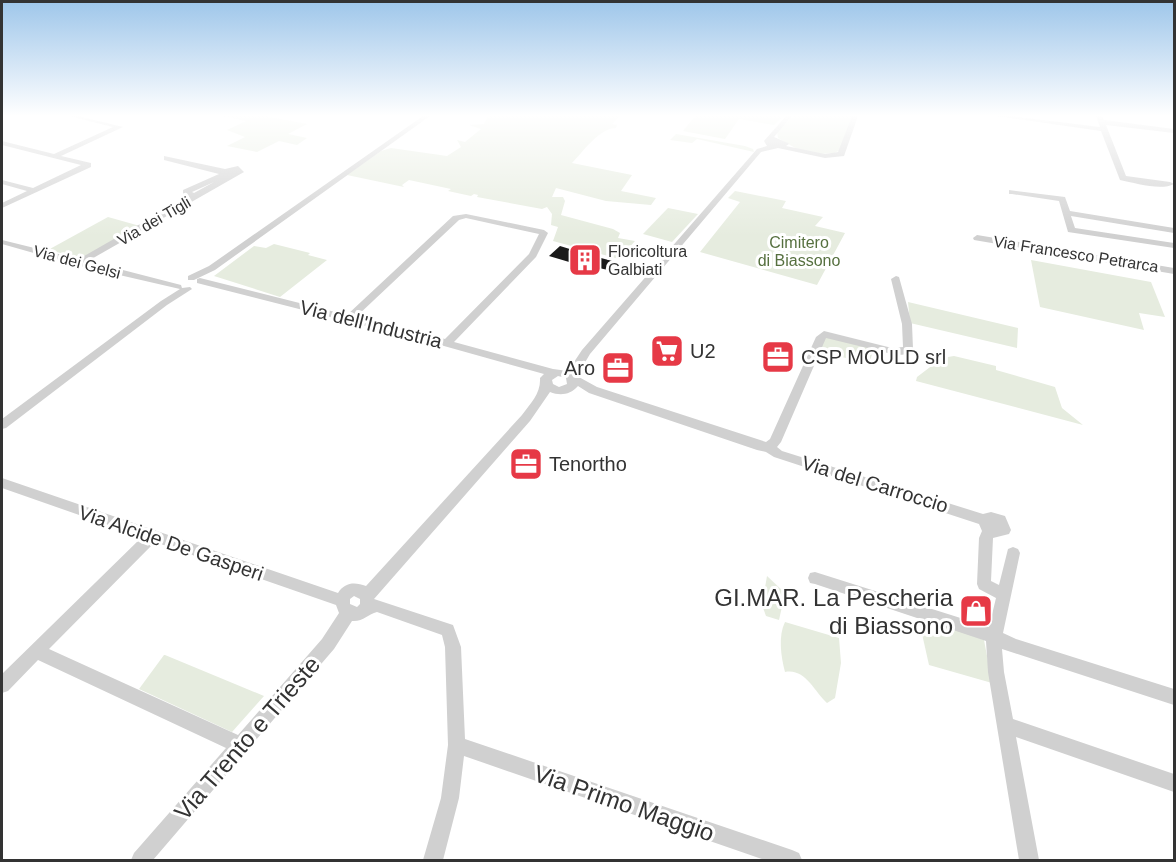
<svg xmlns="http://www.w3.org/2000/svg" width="1176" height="862" viewBox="0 0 1176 862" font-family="Arial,sans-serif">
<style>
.green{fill:#e6ecdf}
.building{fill:#1a1a1a}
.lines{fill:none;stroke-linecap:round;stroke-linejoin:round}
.minor{fill:#d0d0d0;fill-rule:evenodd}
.labels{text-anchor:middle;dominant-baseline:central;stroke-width:6;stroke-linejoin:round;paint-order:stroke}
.far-street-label{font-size:16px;fill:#333;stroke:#fff}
.far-park-label{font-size:16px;fill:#56703f;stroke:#fff}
.far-poi-label{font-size:16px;fill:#333;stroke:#fff;text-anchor:start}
.street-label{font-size:20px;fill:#333;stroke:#fff}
.poi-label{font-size:20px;fill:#333;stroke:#fff;text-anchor:start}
.near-poi-label{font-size:24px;fill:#333;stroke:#fff;text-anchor:end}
.near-street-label{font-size:24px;fill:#333;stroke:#fff}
</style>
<rect width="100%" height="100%" fill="#fff"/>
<g class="green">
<polygon points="222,116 265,116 307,124 288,134 307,138 297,145 279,141 257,152 227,146 245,137 227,130 246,121"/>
<path d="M 488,116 L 620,116 L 612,124 L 617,125 L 616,128 C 599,128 583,152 572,163 L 632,175 L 621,191 L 656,198 L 651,205 L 606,201 L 556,188 L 552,197 L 563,197 L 565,201 L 561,215 L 613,229 L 620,233 L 618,238 L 635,241 L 619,259 L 553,241 L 558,227 L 551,225 L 552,214 L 547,207 L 542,209 L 477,197 L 478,195 L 474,194 L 471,196 L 448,191 L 451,189 L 409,180 L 402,185 L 404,187 L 347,175 L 381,151 L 391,148 L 447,156 L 461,147 L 457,140 L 465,142 L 481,129 L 469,125 L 484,124 Z"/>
<polygon points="695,116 773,116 782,117 774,125 739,119 725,139 683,131"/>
<polygon points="793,116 852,116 841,150 834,153 821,154 797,149 778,138 777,132"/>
<polygon points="676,134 745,146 753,149 754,152 697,139 692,143 670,140"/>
<polygon points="735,191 786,201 782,208 823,217 815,226 845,233 817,285 700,252 740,202 728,198"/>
<polygon points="668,208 698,214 672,242 643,234"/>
<polygon points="108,217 140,226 82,258 48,250"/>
<polygon points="274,244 310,253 308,255 327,260 280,297 214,276 254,246 266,248"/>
<polygon points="1031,260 1151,282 1165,317 1139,313 1144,330 1040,307"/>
<polygon points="908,302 1018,328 1017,348 910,323"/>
<polygon points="825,337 874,348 869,364 819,351"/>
<polygon points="954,356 996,366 996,370 1055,387 1062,408 1083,425 916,381 917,377 942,358"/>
<polygon points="767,576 785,593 779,620 766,616 762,605"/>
<polygon points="918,616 984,640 992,683 929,665"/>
<path d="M 785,622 L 839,638 L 841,663 L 835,698 L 827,703 C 814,691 805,668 785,672 C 781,657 778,636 785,622 Z"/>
<polygon points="164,655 165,655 264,696 232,732 139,689"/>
</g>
<polygon class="building" points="560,246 586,254 616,262 608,270 599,268 596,270 549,256"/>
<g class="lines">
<g class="minor">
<polygon points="69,116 78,116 123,127 61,156 91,163 91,167 2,208 2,203 27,191 2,184 2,180 33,188 81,165 2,145 2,141 54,154 113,127"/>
<polygon points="423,116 430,116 215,270 194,280 188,280 188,276 209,266"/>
<path d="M 786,116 L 792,116 L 774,137 L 788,143 L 789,144 L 786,146 L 825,154 L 838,152 L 852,116 L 858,116 L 844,156 L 825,158 L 778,148 L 761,152 L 590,354 L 577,376 L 597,387 L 766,442 L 770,439 L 816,337 L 824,331 L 892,348 L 903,347 L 902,324 L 891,279 L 896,276 L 899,277 L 912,324 L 913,349 C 908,356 900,355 892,354 L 826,338 L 781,442 L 777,447 L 782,451 L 983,514 L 991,512 L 1005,516 L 1011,530 L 1009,534 L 993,538 L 991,581 L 999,585 L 1008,549 L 1013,547 L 1018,549 L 1020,553 L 1003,633 L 1016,639 L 1174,689 L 1174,705 L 1002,649 L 1004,672 L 1013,719 L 1174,774 L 1174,792 L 1016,737 L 1039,860 L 1019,860 L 988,672 L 986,641 L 815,584 L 810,583 L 808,578 L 810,573 L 815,572 L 989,627 L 996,598 L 979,589 L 977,584 L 979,538 L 982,531 L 979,524 L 774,457 L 766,452 L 757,450 L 589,393 L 578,386 C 570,395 560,396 550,392 L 530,421 L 374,599 L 453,625 L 461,647 L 465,739 L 792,850 L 799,853 L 802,860 L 765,860 L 464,756 L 459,798 L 443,860 L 423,860 L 441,798 L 448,745 L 445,647 L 442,635 L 377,612 C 368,614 363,622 352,621 L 334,649 L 153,860 L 131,860 L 134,853 L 226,748 L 38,660 L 8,691 L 2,693 L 2,674 L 142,537 L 2,488 L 2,478 L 338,593 C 345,582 355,582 366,586 L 522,415 C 531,403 541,393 540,378 L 544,374 L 444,346 L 197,283 L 197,279 L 200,278 L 347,315 L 453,216 L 466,214 L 544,230 L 548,233 L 536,257 L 454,342 L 553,369 L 568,371 L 582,350 L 757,149 L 767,146 L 764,141 ZM 466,218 L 539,234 L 529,254 L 445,339 L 356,317 L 459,220 ZM 558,376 L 566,378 L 567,384 L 559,387 L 553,384 L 552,380 ZM 155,542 L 336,605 L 339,613 L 322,639 L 238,735 L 49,649 ZM 354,596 L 360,599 L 360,604 L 357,607 L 350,604 L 350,599 Z"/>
<path d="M 996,116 L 1010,116 L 1100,127 L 1096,116 L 1102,116 L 1104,120 L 1174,129 L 1174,133 L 1106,125 L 1126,176 L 1170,182 L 1174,184 C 1161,191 1135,183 1120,180 L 1101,131 Z"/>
<path d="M 164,156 L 225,169 L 238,166 L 244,172 L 88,261 L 181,285 L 182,288 L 190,287 L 192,289 L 167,305 L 6,428 L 2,429 L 2,419 L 161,301 L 180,289 L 76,265 L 2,244 L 2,240 L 79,259 L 189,196 L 183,194 L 183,190 L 219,174 L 164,160 ZM 214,182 L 194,193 L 192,192 Z"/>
<polygon points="1009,190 1065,197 1070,211 1174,228 1174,233 1071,216 1075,228 1174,243 1174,248 1068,232 1059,201 1012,194 1009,194"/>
<polygon points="977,235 1174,268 1174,274 974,240 973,238"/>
</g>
</g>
<linearGradient id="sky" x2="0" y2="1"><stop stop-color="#9ec6ea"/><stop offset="0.49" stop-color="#fff"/><stop offset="1" stop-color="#fff" stop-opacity="0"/></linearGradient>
<rect width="1176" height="236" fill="url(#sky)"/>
<defs>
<symbol id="building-square" viewBox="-11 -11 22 22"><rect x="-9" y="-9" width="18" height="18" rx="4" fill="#e63946" stroke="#fff"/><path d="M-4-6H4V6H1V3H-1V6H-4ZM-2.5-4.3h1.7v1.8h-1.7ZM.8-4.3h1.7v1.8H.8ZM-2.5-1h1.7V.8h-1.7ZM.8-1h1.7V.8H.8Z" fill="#fff"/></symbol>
<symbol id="supermarket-square" viewBox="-11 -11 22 22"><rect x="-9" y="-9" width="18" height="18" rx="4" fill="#e63946" stroke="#fff"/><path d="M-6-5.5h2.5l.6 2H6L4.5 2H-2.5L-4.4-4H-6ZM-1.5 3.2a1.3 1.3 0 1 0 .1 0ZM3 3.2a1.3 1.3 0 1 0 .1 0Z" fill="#fff"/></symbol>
<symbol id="office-square" viewBox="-11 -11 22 22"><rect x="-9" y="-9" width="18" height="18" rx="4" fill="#e63946" stroke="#fff"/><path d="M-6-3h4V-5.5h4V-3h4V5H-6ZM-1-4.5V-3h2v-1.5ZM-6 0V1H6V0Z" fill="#fff"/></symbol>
<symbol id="shop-square" viewBox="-11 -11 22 22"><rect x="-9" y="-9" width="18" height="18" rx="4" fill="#e63946" stroke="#fff"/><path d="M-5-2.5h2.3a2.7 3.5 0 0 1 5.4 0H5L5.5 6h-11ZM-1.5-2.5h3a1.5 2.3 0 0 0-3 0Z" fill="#fff"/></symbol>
</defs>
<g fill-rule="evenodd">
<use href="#building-square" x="566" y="241" width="38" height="38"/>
<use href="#supermarket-square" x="648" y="332" width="38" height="38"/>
<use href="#office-square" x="759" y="338" width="38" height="38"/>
<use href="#office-square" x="599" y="349" width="38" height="38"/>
<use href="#office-square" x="507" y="445" width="38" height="38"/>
<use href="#shop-square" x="957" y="592" width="38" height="38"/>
</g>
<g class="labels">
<g class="far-street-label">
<text transform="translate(154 221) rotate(-30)">Via dei Tigli</text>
<text transform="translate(1076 254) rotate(9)">Via Francesco Petrarca</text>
<text transform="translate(77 262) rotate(15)">Via dei Gelsi</text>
</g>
<g class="far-park-label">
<text x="799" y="242">Cimitero<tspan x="799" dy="18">di Biassono</tspan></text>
</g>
<g class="far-poi-label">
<text x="608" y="251">Floricoltura<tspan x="608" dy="18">Galbiati</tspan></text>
</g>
<g class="street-label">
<text transform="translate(371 324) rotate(14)">Via dell'Industria</text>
<text transform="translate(875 484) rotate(17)">Via del Carroccio</text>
<text transform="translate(171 543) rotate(19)">Via Alcide De Gasperi</text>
</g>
<g class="poi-label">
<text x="690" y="351">U2</text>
<text x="801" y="357">CSP MOULD srl</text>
<text x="595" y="368" text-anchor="end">Aro</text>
<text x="549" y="464">Tenortho</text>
</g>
<g class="near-poi-label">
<text x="953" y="597">GI.MAR. La Pescheria<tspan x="953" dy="28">di Biassono</tspan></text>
</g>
<g class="near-street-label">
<text transform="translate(247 738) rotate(-49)">Via Trento e Trieste</text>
<text transform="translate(624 803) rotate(19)">Via Primo Maggio</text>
</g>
</g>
<rect width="1176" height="862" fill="none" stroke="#333333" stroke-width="6"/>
</svg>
